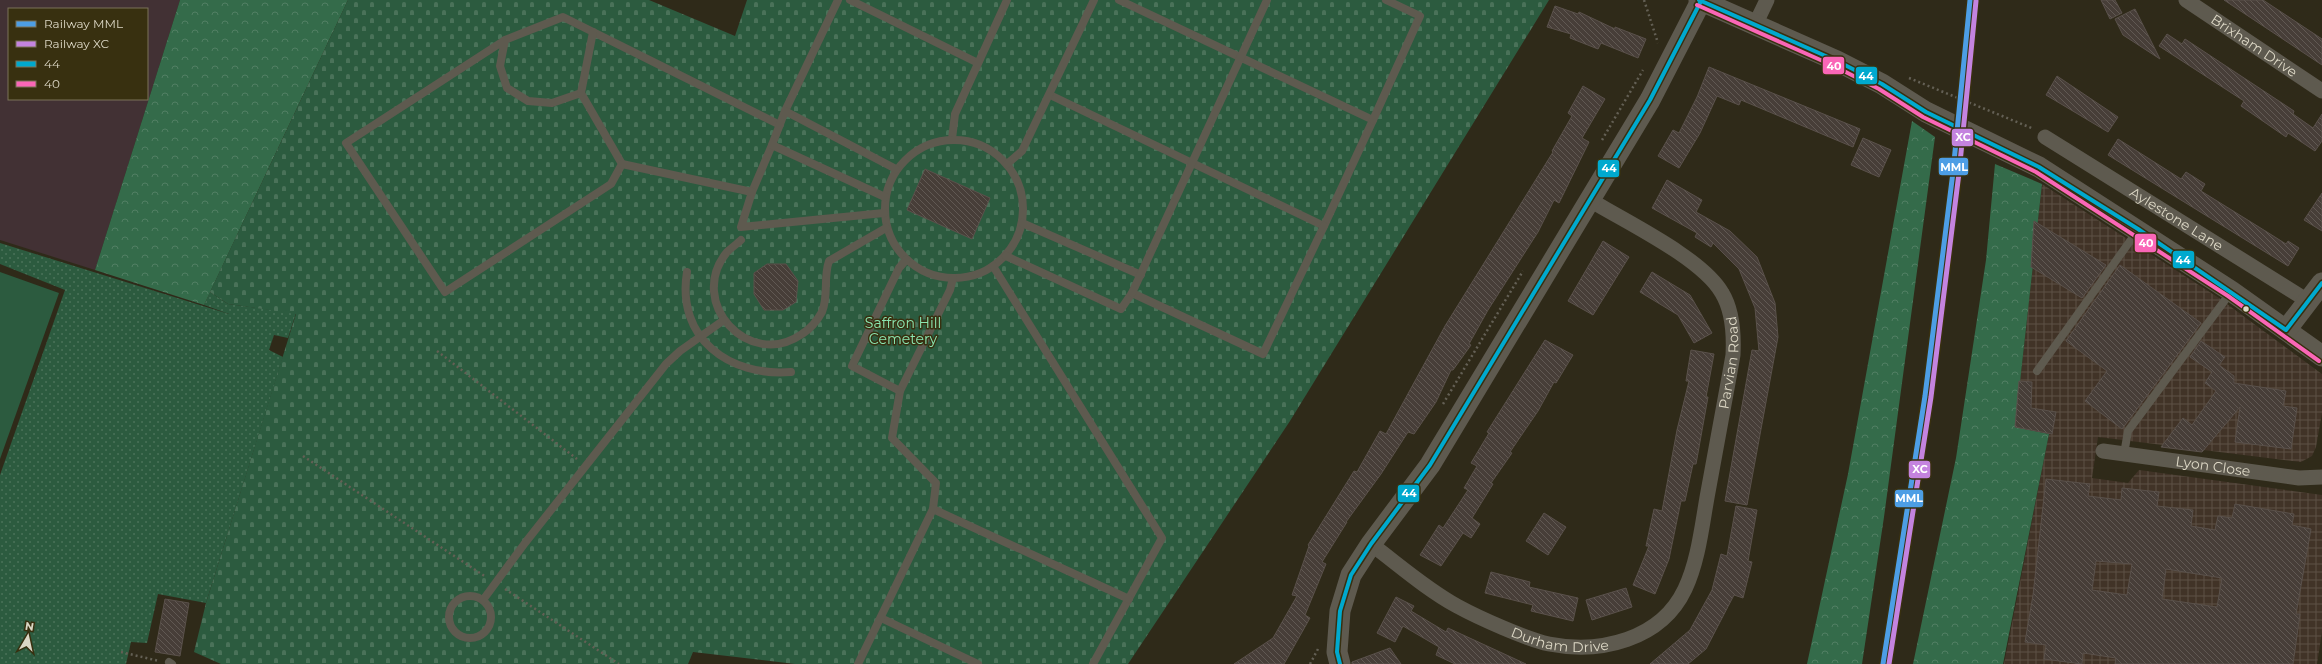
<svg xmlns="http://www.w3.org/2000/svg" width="2322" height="664" viewBox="0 0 2322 664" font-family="Montserrat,sans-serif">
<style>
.industrial{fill:url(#industrial-grid)}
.education{fill:#423134;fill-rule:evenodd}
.grass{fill:url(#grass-dots)}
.forest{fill:url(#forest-crowns)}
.cemetery{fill:url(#cemetery-stones)}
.pitch{fill:#2c5b3f}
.building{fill:url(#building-back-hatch);stroke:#5a514b;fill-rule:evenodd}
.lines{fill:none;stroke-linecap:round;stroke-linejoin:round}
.path{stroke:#646055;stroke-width:2.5;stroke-dasharray:2 3;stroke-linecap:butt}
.lane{stroke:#5e5a4f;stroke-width:8}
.street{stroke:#5e5a4f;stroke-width:15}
.secondary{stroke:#5e5a4f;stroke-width:21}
.bus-1-casing{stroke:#383010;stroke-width:7}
.bus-2-casing{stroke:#383010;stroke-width:7}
.bus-1{stroke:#00a9ce;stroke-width:4}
.bus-2{stroke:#fa66b7;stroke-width:4}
.rail-1-casing{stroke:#383010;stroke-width:8}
.rail-2-casing{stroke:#383010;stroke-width:8}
.rail-1{stroke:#4d9ee5;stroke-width:5}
.rail-2{stroke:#c483df;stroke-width:5}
.bus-dot{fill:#dcd7c5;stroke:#383010;stroke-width:1.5}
.labels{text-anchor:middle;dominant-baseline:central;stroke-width:3;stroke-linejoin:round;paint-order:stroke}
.street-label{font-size:14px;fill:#dcd7c5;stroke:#383010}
.park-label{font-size:14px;fill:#8be7b2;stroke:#383010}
.line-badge{stroke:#383010;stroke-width:1.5}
.badge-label{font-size:11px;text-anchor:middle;font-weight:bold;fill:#fff}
</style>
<defs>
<pattern id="industrial-grid" width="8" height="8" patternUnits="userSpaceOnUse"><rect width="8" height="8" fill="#413327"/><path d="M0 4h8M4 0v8" fill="none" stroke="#5c5045"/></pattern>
<pattern id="grass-dots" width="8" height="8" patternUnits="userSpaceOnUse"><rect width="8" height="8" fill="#2c5b3f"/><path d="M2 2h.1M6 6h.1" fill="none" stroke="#4a7259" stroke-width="1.8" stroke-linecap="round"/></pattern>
<pattern id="forest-crowns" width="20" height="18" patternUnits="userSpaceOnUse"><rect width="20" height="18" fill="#346b4a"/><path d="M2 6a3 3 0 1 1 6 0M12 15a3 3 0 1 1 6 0" fill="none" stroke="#517f63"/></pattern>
<pattern id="cemetery-stones" width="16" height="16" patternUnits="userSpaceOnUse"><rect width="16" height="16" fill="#2c5b3f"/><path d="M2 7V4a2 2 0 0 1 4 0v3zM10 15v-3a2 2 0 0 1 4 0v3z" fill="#4a7259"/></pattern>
<pattern id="building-back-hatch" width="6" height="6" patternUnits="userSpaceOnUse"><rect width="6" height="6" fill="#473e38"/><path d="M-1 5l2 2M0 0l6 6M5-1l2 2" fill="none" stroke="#615953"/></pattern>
</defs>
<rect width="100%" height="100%" fill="#2f2a19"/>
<polygon class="industrial" points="2042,184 2219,298 2322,374 2322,413 2316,447 2312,456 2301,462 2098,437 2092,478 2128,483 2139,470 2322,495 2322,632 2317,664 2004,664 2049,434 2015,427"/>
<path class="education" d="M 0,0 L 180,0 L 95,270 L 0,240 ZM 9,9 L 147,9 L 147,99 L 9,99 Z"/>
<polygon class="grass" points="0,243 229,314 204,305 210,292 228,304 296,313 288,338 274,335 269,350 283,357 206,603 158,594 147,643 131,642 126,664 0,664 0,475 65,290 0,264"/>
<g class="forest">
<polygon points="180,0 348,0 204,305 95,270"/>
<polygon points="1912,121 1935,137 1884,517 1862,664 1807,664 1848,474"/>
<polygon points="1995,164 2042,184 2015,427 2049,434 2003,664 1913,664 1956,458 1986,260"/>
</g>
<polygon class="cemetery" points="348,0 649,0 735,36 747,0 1549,0 1290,421 1128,664 795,664 693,652 688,664 221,664 194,652 206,603 296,314 228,304 210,292"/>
<polygon class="pitch" points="0,272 59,293 0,459"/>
<g class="building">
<polygon points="2101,0 2115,0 2122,13 2110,19"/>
<polygon points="2224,0 2263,0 2322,39 2322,65"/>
<polygon points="1555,6 1578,14 1579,12 1615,29 1615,27 1646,39 1638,58 1601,43 1598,49 1570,38 1571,34 1547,27"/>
<polygon points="2135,9 2160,59 2123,35 2115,19"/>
<polygon points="2167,34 2182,44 2185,39 2294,111 2293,114 2313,128 2322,114 2322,141 2315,151 2288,133 2286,137 2241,106 2244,101 2159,46"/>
<polygon points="1709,67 1860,129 1853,147 1741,100 1739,105 1717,96 1700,133 1679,168 1658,156 1673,130 1679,133 1697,97"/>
<polygon points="2057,76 2118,117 2108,132 2046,95"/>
<polygon points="1583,86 1605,99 1582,138 1589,142 1559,203 1554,200 1538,232 1488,310 1469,344 1471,345 1453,370 1451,370 1436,402 1414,434 1408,432 1381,474 1346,522 1347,522 1322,562 1326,564 1305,615 1310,618 1284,664 1234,664 1273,638 1297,596 1292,595 1309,546 1308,545 1354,471 1357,472 1380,431 1386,434 1445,326 1553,152 1552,151 1572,116 1568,113"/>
<polygon points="1863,138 1891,150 1879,177 1851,165"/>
<polygon points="2118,139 2181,179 2186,172 2205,184 2201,191 2267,232 2286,244 2288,241 2299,248 2288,266 2108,155"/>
<polygon points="925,169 990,198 972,239 907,210"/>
<polygon points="1667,180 1702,200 1696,212 1730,231 1757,257 1775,303 1778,337 1747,505 1725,501 1752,350 1759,351 1755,308 1739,269 1713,243 1711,247 1695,237 1697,233 1652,208"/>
<polygon points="2322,193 2322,231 2304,220"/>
<polygon points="2034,221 2106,265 2082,298 2031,267"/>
<polygon points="1603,241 1629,257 1593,315 1568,301"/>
<polygon points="767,264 786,264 798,281 796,302 783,310 764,310 754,294 754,273"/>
<polygon points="2120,265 2201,323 2122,429 2085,401 2107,371 2066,341"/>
<polygon points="1652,272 1690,295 1712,333 1694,343 1678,315 1640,292"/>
<polygon points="1545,340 1573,355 1556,383 1554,382 1538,411 1510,452 1512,453 1491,483 1493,484 1472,518 1480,524 1471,538 1463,533 1441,566 1420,555 1439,525 1443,528 1468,490 1464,488 1477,466 1471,463 1489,433 1487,432"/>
<polygon points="2201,341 2225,357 2219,365 2234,376 2234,383 2286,391 2283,406 2297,408 2291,449 2235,442 2240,407 2202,452 2161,447 2183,418 2192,425 2216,391 2205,383 2212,372 2190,357"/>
<polygon points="1691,350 1714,354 1706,397 1708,397 1696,464 1693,464 1685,501 1681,501 1669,559 1655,594 1633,585 1649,546 1646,546 1654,509 1662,511 1677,430 1689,381 1686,381"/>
<polygon points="2019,381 2032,382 2031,408 2056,412 2052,434 2015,427"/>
<path d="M 2046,479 L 2090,484 L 2088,496 L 2121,500 L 2122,488 L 2159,492 L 2157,506 L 2193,510 L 2191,526 L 2215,530 L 2218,516 L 2232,518 L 2235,504 L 2294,514 L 2292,525 L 2311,529 L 2296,614 L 2300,614 L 2293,664 L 2115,664 L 2116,658 L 2083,653 L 2082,664 L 2044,659 L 2046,645 L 2025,642 L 2033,595 ZM 2096,561 L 2132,564 L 2127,595 L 2092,590 ZM 2166,569 L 2222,578 L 2217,607 L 2162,599 Z"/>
<polygon points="1736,506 1757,510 1748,561 1752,562 1743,598 1734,595 1706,649 1688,664 1650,664 1690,630 1712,590 1721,554 1727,556"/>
<polygon points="1544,513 1566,527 1548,555 1526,541"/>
<polygon points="1491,572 1530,582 1529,587 1578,598 1573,621 1531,611 1533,605 1485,593"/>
<polygon points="1626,588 1632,607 1592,620 1586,600"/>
<polygon points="1396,597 1414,606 1411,611 1446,632 1448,628 1526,664 1455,664 1436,655 1439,647 1403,626 1395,642 1377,633"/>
<polygon points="165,599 189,603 180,656 155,652"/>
<polygon points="1390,648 1401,664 1352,664 1352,662"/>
</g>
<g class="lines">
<g class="path">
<polyline points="1644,0 1658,43"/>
<polyline points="1909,78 2034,129"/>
<polyline points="1602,140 1643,70"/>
<polyline points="437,351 577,459"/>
<polyline points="1443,404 1523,271"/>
<polyline points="303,456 486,577"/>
<polyline points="505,589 619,664"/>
<polyline points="121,652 159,661"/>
<polyline points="1310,664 1318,649"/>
</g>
<g class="lane">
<polyline points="850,0 978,63"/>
<polyline points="505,40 500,66 507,88 528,101 552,103 581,93 622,164 611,184 445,292 346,143 505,40 563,17 780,125"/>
<polyline points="581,93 593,32"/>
<polyline points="1050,95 1324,226 1373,120 1119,0"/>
<polyline points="785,111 838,0"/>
<polyline points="1373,120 1420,16 1386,0"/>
<polyline points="952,139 955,114 1007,0"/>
<circle cx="954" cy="209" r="69"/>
<polyline points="772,145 752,192 741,227 884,213"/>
<polyline points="622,164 752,192"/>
<polyline points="1007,164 1022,151 1094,0"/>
<polyline points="885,197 772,145 785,111 896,169"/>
<polyline points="1022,223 1141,275"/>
<path d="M 741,240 C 737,244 731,248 727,252 C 686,302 749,371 802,334 C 810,329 817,321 822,312 C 829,295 823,278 829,261 L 886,228"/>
<polyline points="1006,256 1121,309 1132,293 1263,354 1324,226"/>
<polyline points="993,266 1162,538 1093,664"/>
<path d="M 687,272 C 676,338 729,377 791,372"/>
<polyline points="953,278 950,290 900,391 892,438 936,483 933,509 1129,599"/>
<polyline points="1132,293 1267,0"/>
<polyline points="2037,371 2138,230"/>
<polyline points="900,391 852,366 899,268 906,260"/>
<polyline points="2124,454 2128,431 2231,292"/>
<circle cx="470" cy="617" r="21"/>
<polyline points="483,600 525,543 666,364 680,351 724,320"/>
<polyline points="881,618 978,664"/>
<polyline points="169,662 172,664"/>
<polyline points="858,664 933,509"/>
</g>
<g class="street">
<path id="s1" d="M 2186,0 L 2322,91"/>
<polyline points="1755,25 1767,0"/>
<path id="s2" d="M 2045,137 L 2308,301"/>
<path id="s3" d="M 2103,451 L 2299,478 L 2322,477"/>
<path id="s4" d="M 1371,544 C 1399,565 1426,589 1457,606 C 1479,618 1526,639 1549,644 C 1600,654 1661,640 1685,589 C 1699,559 1702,524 1708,492 C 1716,447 1725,401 1733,355 C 1734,335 1733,311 1722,293 C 1702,258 1626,222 1590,200"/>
</g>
<g class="secondary">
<polyline points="1699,0 1837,61 1882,84 1926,112 2039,167 2231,291 2322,356"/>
<polyline points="2286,330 2322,283"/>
<polyline points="1340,664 1337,652 1340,611 1351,575 1371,544 1430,465 1650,100 1701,1"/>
</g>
<defs>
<g id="bus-1">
<polyline points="1699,0 1837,61 1882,84 1926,112 2039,167 2138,229 2286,330 2322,283"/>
<polyline points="1340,664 1337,652 1340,611 1351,575 1371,544 1430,465 1650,100 1701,1"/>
</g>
<polyline id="bus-2" points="1697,5 1834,66 1879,89 1923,117 2036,172 2228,296 2319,361"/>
</defs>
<use href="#bus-1" class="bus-1-casing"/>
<use href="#bus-2" class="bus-2-casing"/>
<use href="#bus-1" class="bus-1"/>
<use href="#bus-2" class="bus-2"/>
<defs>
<polyline id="rail-1" points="1883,664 1925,396 1953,172 1970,0"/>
<polyline id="rail-2" points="1889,664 1931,397 1959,173 1976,1"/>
</defs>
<use href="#rail-1" class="rail-1-casing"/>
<use href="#rail-2" class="rail-2-casing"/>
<use href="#rail-1" class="rail-1"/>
<use href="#rail-2" class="rail-2"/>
</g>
<circle class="bus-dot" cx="2246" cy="309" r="3.5"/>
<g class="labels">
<g class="street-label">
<text stroke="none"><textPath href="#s1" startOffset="82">Brixham Drive</textPath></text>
<text stroke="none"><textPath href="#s2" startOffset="155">Aylestone Lane</textPath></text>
<text stroke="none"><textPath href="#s4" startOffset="595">Parvian Road</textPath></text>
<text stroke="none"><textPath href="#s3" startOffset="111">Lyon Close</textPath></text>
<text stroke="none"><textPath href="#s4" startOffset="216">Durham Drive</textPath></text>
</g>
<g class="park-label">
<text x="903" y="323">Saffron Hill<tspan x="903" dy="16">Cemetery</tspan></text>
</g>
</g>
<g class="line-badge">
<rect x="1822" y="56" width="23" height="19" rx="4" fill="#fa66b7"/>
<rect x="1855" y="66" width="23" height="19" rx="4" fill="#00a9ce"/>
<rect x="1951" y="128" width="23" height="19" rx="4" fill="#c483df"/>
<rect x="1938" y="157" width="31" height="19" rx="4" fill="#4d9ee5"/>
<rect x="1597" y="159" width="23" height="19" rx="4" fill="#00a9ce"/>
<rect x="2134" y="233" width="23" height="20" rx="4" fill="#fa66b7"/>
<rect x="2172" y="250" width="23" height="19" rx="4" fill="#00a9ce"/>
<rect x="1908" y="460" width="23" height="19" rx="4" fill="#c483df"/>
<rect x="1397" y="484" width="23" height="19" rx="4" fill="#00a9ce"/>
<rect x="1894" y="489" width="30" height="19" rx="4" fill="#4d9ee5"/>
</g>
<g class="badge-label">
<text x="1834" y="70">40</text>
<text x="1866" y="80">44</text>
<text x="1963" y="141">XC</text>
<text x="1954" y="171">MML</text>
<text x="1609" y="172">44</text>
<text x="2146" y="247">40</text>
<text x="2183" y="264">44</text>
<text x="1920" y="473">XC</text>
<text x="1409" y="497">44</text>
<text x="1909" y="502">MML</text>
</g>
<rect x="8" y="8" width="140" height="92" fill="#383010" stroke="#7a7358"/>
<rect x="16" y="21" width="20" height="6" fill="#4d9ee5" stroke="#7a7358"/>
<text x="44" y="28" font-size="12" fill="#dcd7c5">Railway MML</text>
<rect x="16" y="41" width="20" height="6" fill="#c483df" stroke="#7a7358"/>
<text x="44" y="48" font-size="12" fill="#dcd7c5">Railway XC</text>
<rect x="16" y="61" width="20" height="6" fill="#00a9ce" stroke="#7a7358"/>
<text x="44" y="68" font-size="12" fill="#dcd7c5">44</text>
<rect x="16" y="81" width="20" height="6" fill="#fa66b7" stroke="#7a7358"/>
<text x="44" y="88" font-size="12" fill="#dcd7c5">40</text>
<g transform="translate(28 636) rotate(9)" stroke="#383010" stroke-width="3" paint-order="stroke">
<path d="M0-3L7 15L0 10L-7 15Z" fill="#dcd7c5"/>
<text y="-6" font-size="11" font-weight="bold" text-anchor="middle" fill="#dcd7c5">N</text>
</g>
</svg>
